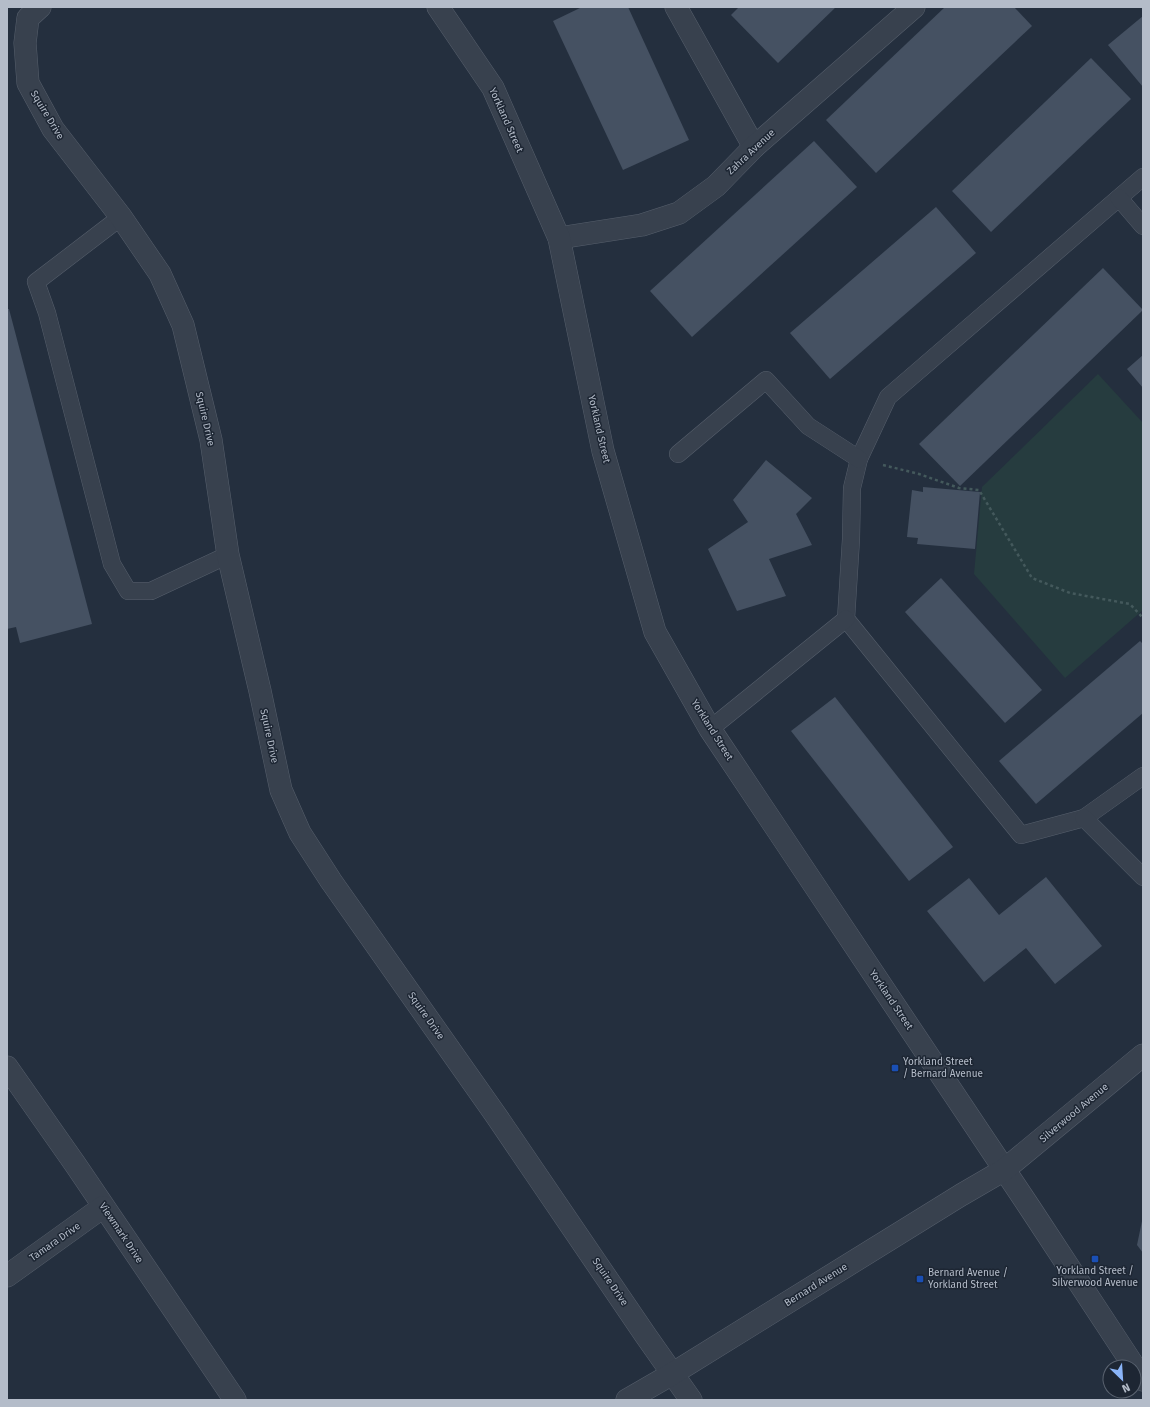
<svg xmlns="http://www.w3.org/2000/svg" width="1150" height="1407" viewBox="0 0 1150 1407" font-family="'Fira Sans',sans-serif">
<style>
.green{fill:#263c3f}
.building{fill:#455162}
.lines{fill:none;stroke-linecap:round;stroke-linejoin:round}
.service-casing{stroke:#565f6c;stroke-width:18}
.minor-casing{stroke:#565f6c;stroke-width:23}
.tertiary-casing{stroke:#565f6c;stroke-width:23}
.path{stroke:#44595c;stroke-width:2.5;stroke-dasharray:3 3;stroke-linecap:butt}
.service{stroke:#38414e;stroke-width:17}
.minor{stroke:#38414e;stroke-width:22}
.tertiary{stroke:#38414e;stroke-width:22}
.transit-dot{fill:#1a4fb4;stroke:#1d2633;stroke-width:1.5}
.labels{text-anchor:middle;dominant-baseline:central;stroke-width:3;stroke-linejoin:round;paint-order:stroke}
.street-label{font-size:10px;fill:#b4bcc9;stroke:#1d2633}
.poi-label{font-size:10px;fill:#b4bcc9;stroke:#1d2633;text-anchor:start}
</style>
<rect width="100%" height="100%" fill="#242f3e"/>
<polygon class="green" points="1098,374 1143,423 1143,610 1065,678 974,574 982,487"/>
<g class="building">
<polygon points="582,7 628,7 689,140 623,170 553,21"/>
<polygon points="739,7 836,7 778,63 731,15"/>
<polygon points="945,7 1014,7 1032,26 876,173 826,120"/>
<polygon points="1143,16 1143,87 1108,45"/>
<polygon points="1091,58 1131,99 991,232 952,191"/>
<polygon points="814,141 857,187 692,337 650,291"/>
<polygon points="936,207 976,253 830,379 790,333"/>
<polygon points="1103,268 1143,310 960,486 919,444"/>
<polygon points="7,309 9,309 92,624 20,643 16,627 7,629"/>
<polygon points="1143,355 1143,388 1127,369"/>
<polygon points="766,460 812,498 796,514 812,545 769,559 786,596 737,611 708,549 748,522 733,500"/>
<polygon points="923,487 980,492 975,549 917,544 918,538 907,537 912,490 923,492"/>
<polygon points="941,578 1042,690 1005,723 905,612"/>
<polygon points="1140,641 1143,644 1143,713 1036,804 999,761"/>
<polygon points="835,697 953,847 909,881 791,731"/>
<polygon points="1046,877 1102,946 1055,984 1026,948 984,982 927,911 969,878 999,915"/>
<polygon points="1142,1221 1143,1221 1143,1253 1137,1245"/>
</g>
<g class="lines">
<defs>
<g id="service">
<polyline points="1143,177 888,397 859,459 852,488 851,539 846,619 1021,835 1084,818 1143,776"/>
<polyline points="1119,198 1143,226"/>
<polyline points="121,217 36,282 47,313 112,564 128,591 151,591 228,555"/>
<polyline points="678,454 766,380 808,426 859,459"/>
<polyline points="710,729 846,619"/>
<polyline points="1084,818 1143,877"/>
</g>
<g id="minor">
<polyline points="40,7 28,18 25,43 28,83 53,129 121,217 160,274 183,325 211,440 228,555 260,691 281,790 300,833 331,881 495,1114 646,1336 691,1400"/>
<polyline points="676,7 754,147"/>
<polyline points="559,238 642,225 679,213 716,186 754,147 914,7"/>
<polyline points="7,1067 75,1164 235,1400"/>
<polyline points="7,1276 103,1207"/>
</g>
<g id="tertiary">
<polyline points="438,7 493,88 559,238 603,451 655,632 710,729 1030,1208 1143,1380"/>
<polyline points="627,1400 672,1374 961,1195 1004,1170 1143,1055"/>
</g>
</defs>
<use href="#service" class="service-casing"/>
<use href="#minor" class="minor-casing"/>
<use href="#tertiary" class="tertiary-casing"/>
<polyline class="path" points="883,465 919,474 959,488 979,490 1032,578 1070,593 1130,604 1143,618"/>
<use href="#service" class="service"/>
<use href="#minor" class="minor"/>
<use href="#tertiary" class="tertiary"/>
</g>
<g class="transit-dot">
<rect x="891" y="1064" width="8" height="8" rx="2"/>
<rect x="1091" y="1255" width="8" height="8" rx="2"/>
<rect x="916" y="1275" width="8" height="8" rx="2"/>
</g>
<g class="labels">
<g class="street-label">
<text transform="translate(47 115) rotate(59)">Squire Drive</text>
<text transform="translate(506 120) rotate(66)">Yorkland Street</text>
<text transform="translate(751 152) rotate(-43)">Zahra Avenue</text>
<text transform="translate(205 419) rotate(77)">Squire Drive</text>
<text transform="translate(599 429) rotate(77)">Yorkland Street</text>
<text transform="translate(712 730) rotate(58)">Yorkland Street</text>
<text transform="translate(269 736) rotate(78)">Squire Drive</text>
<text transform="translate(891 1000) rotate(56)">Yorkland Street</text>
<text transform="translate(426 1016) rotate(55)">Squire Drive</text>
<text transform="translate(1074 1113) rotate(-40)">Silverwood Avenue</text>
<text transform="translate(121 1233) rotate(56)">Viewmark Drive</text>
<text transform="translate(55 1242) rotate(-35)">Tamara Drive</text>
<text transform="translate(610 1282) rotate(56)">Squire Drive</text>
<text transform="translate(816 1285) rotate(-32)">Bernard Avenue</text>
</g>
<g class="poi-label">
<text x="903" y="1062">Yorkland Street<tspan x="903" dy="12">/ Bernard Avenue</tspan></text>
<text x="1095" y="1271" text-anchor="middle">Yorkland Street /<tspan x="1095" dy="12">Silverwood Avenue</tspan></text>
<text x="928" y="1273">Bernard Avenue /<tspan x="928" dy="12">Yorkland Street</tspan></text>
</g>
</g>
<rect width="1150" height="1407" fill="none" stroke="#b4bcc9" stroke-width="16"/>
<g transform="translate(1122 1379) rotate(155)"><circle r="19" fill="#1d2633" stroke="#59626f"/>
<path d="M0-3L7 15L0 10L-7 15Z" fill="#8ab4f8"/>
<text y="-6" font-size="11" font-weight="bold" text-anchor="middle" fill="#b4bcc9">N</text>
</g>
</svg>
